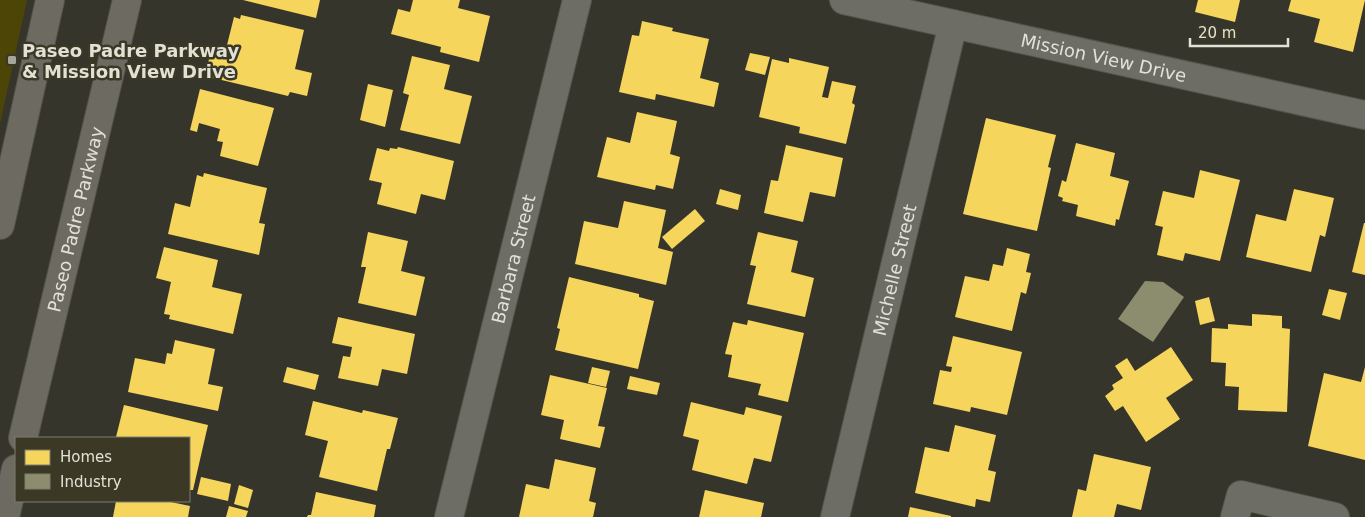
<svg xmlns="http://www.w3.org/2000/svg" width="1365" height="517" viewBox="0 0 1365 517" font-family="'DejaVu Sans',sans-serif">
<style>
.green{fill:#4c4506}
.homes{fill:#f6d55c}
.industry{fill:#8c8c6e}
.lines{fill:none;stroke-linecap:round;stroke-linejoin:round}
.street-casing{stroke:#54544a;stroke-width:30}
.secondary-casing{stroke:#54544a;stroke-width:30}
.street{stroke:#6e6d65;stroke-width:28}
.secondary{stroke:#6d6b61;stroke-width:28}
.poi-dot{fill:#a6a59a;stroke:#3b3926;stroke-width:2}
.labels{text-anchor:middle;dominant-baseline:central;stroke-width:5;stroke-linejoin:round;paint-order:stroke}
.poi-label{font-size:18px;font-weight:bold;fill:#e2e1d6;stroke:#3b3926;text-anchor:start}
.street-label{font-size:18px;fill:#e2e1d6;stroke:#3b3926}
</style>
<rect width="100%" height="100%" fill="#36352b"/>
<polygon class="green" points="0,0 27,0 0,124"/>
<g class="homes">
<polygon points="243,0 320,0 316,18"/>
<polygon points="413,0 460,0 458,8 490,16 479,62 440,52 441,47 391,34 398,9 410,12"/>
<polygon points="1198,0 1240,0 1235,22 1195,12"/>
<polygon points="1291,0 1365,0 1353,52 1314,42 1320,19 1288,11"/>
<polygon points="241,15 304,30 295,69 312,73 307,96 290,92 288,96 205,76 212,46 226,49 234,17 240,19"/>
<polygon points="642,21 673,28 672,31 709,39 700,78 719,83 714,107 656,94 655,100 619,92 632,35 639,36"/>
<polygon points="750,53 770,57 765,75 745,70"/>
<polygon points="412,56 450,65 444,89 472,96 460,144 400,130 409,95 403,93"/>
<polygon points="789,58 829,67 822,97 828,98 832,81 856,86 852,103 855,105 846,144 799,133 800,127 759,117 772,59 789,63"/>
<polygon points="368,84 393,90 385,127 360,120"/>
<polygon points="200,89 274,108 258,166 220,156 223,142 217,141 220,129 199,123 197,132 190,130"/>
<polygon points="637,112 677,121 670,154 680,157 673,189 656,185 655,190 597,177 607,137 630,143"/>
<polygon points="986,118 1056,135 1048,167 1051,168 1037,231 963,214"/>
<polygon points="1076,143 1115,153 1110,176 1129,181 1119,220 1116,219 1115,226 1076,216 1078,205 1062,201 1063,198 1058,196 1062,180 1066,182"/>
<polygon points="786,145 843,158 835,197 810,192 803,222 764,213 771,180 778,181"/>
<polygon points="398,147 454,161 445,200 421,194 416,214 377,204 382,183 369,180 377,148 389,151 390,148 397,149"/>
<polygon points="1200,170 1240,180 1220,261 1185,253 1183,261 1157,255 1163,227 1155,225 1163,191 1194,198"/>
<polygon points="204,173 267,188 259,223 265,224 259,255 168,234 175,203 190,207 197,175 203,177"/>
<polygon points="720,189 741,195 738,210 716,204"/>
<polygon points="1294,189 1334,198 1325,237 1320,235 1311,272 1246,257 1256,214 1286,221"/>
<polygon points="624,201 666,210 658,248 673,252 666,285 575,264 584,221 618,228"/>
<polygon points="695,209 705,221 672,249 662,237"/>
<polygon points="1364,223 1365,223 1365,275 1352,272"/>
<polygon points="368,232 408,241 401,271 425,277 416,316 358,303 366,267 361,267"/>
<polygon points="758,232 798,241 791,272 814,278 805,317 747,304 756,266 750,265"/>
<polygon points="164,247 218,260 212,287 242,294 233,334 169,319 170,315 164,314 171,282 156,278"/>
<polygon points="1007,248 1030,254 1026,272 1031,273 1026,294 1021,292 1012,331 955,317 965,276 989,281 993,264 1003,266"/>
<polygon points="569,277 639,294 639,297 654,301 638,369 555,350 560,329 557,328"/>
<polygon points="1329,289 1347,293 1340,320 1322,315"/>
<polygon points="1209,297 1215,321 1200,325 1195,301"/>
<polygon points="1252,314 1282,316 1282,328 1290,329 1287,412 1238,410 1239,387 1225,386 1226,363 1211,362 1212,328 1228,329 1228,324 1252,326"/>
<polygon points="338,317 415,334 407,374 382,369 378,386 338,378 343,356 350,357 352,347 332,343"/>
<polygon points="748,320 804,333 788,402 758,395 761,384 728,377 732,355 725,354 733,322 747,325"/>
<polygon points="953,336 1022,352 1007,415 971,407 970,412 933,404 940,370 951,372 952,367 946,366"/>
<polygon points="175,340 215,349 208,384 223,387 218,411 128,392 135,358 165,364 167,353 172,354"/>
<polygon points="1171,347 1193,380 1166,398 1180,419 1146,442 1123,406 1115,411 1105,396 1114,389 1112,385 1123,378 1115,366 1127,358 1135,371"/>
<polygon points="287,367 319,375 315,390 283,382"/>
<polygon points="592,367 610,371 606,387 588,383"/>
<polygon points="1365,367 1365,460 1308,446 1324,373 1361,382"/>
<polygon points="550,375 607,388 598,426 605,427 600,448 560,439 564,420 541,415"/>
<polygon points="630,376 660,383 657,395 627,389"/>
<polygon points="313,401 362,413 363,410 398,418 390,449 387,449 377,491 319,477 328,441 305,435"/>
<polygon points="691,402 744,415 746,407 782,416 771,462 754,458 747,484 692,470 699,440 683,436"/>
<polygon points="124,405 208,425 193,490 189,490 189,438 116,437"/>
<polygon points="955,425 996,435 988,470 996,472 990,502 976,499 975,507 915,493 925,447 949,452"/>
<polygon points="1094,454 1151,467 1141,510 1117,504 1114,517 1072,517 1078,489 1086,491"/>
<polygon points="555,459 596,468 589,501 596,503 593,517 519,517 526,484 549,489"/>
<polygon points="201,477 231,484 228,501 197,494"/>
<polygon points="239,485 253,490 248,508 234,504"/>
<polygon points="705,490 764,503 761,517 699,517"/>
<polygon points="316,492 376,505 374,517 307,517 308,515 311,515"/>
<polygon points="116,501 166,501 190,506 188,517 113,517"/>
<polygon points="229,506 248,511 246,517 226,517"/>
<polygon points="910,507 951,516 951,517 908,517"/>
</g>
<polygon class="industry" points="1145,281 1163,282 1184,297 1153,342 1118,319"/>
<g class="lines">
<defs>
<g id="street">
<path id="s1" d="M 844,0 L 1365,115"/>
<path id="s2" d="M 449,517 L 577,0"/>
<path id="s3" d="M 835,517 L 953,24"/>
<polyline points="1235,517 1241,495 1335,517"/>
</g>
<g id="secondary">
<polyline points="0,225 50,0"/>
<path id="s4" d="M 23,438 L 127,0"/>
<polyline points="5,517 16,469"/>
</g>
</defs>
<use href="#street" class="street-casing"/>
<use href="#secondary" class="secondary-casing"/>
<use href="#street" class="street"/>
<use href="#secondary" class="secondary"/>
</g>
<rect class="poi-dot" x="7" y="55" width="10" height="10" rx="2.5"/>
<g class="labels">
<g class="poi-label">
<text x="22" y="50">Paseo Padre Parkway<tspan x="22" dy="21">&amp; Mission View Drive</tspan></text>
</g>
<g class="street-label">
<text stroke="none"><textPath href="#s1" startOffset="266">Mission View Drive</textPath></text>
<text stroke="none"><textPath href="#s4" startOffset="225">Paseo Padre Parkway</textPath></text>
<text stroke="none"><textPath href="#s2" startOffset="266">Barbara Street</textPath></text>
<text stroke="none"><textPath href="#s3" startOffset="254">Michelle Street</textPath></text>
</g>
</g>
<rect x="15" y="437" width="175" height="65" fill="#3b3926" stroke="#7e7c6c"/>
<rect x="25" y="450" width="25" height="15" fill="#f6d55c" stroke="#7e7c6c"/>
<text x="60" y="462" font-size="15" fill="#e2e1d6">Homes</text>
<rect x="25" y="474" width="25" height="15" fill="#8c8c6e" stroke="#7e7c6c"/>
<text x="60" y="487" font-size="15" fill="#e2e1d6">Industry</text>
<path d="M1190 38v8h98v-8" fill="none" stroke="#e2e1d6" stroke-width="2.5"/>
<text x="1198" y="38" font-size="15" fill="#e2e1d6" stroke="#3b3926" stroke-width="4" paint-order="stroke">20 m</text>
</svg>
